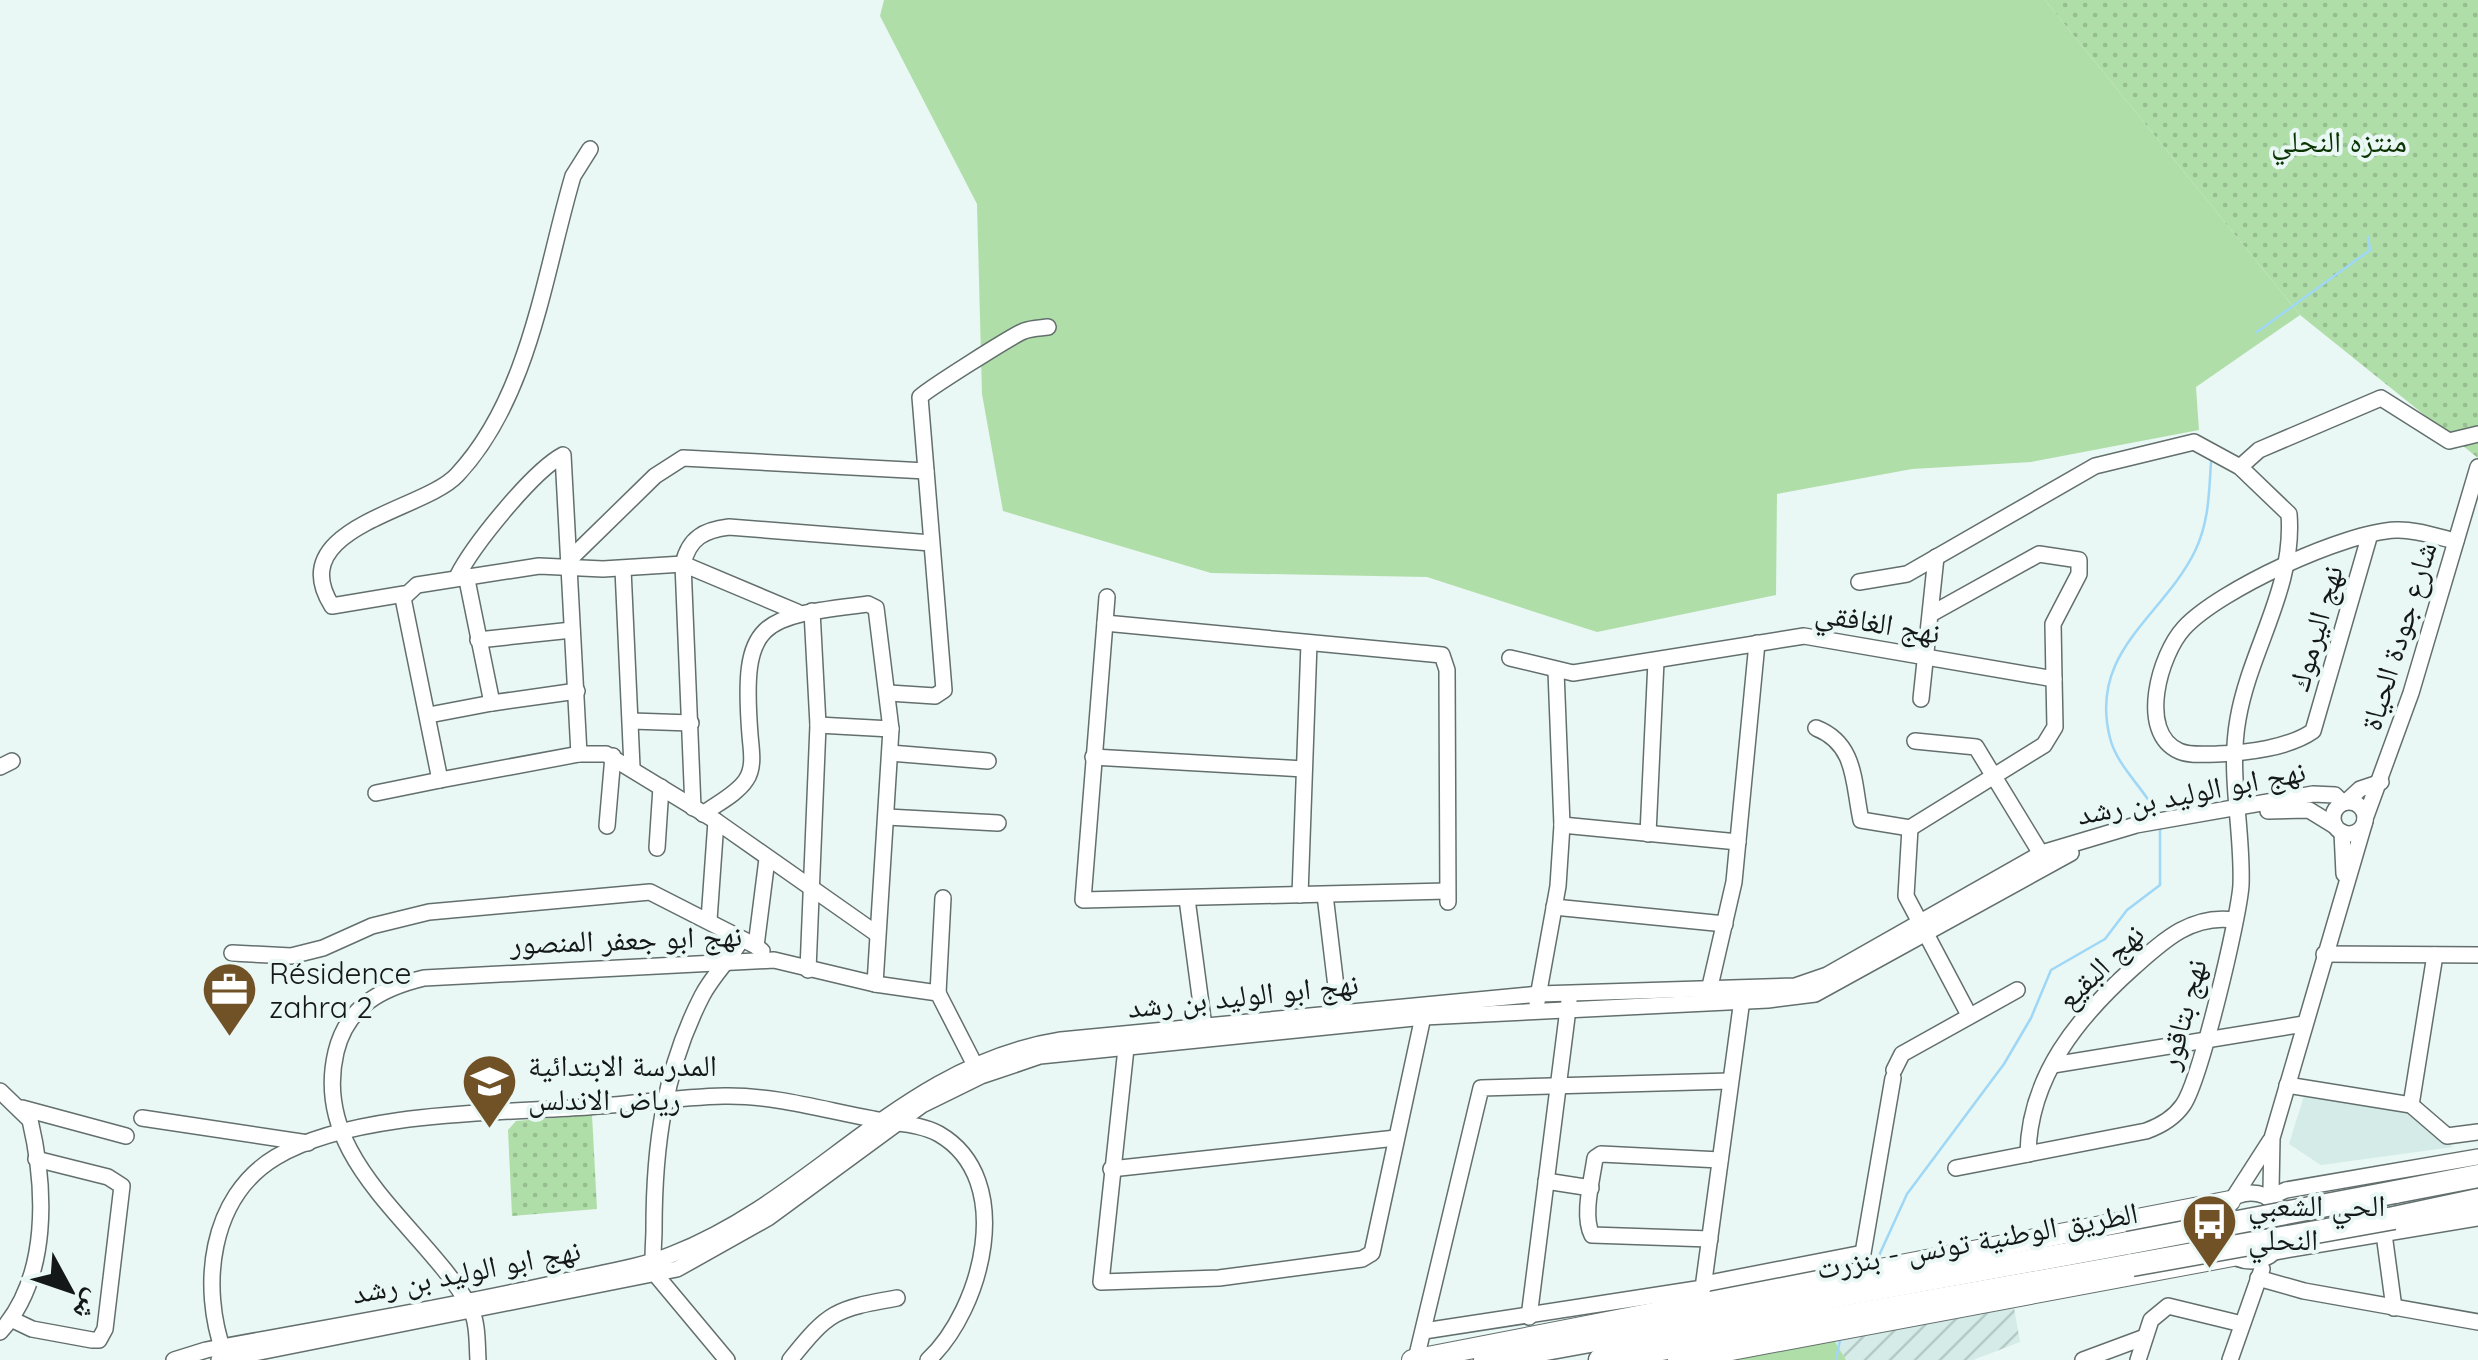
<svg xmlns="http://www.w3.org/2000/svg" width="2478" height="1360" viewBox="0 0 2478 1360" font-family="Quicksand,'Noto Naskh Arabic',sans-serif">
<style>
.built{fill:#d4ebe7}
.industrial{fill:url(#industrial-furrows)}
.grass{fill:#b0dea8}
.park{fill:url(#park-dots)}
.lines{fill:none;stroke-linecap:round;stroke-linejoin:round}
.stream{stroke:#9fd7f6;stroke-width:2.5}
.minor-casing{stroke:#636f6d;stroke-width:18}
.major-casing{stroke:#636f6d;stroke-width:22}
.highway-casing{stroke:#636f6d;stroke-width:25}
.minor{stroke:#fff;stroke-width:15}
.major{stroke:#fff;stroke-width:20}
.highway{stroke:#fff;stroke-width:22}
.highway-bridge-casing{stroke:#636f6d;stroke-width:25;stroke-linecap:butt}
.highway-bridge{stroke:#fff;stroke-width:22}
.labels{text-anchor:middle;dominant-baseline:central;stroke-width:8;stroke-linejoin:round;paint-order:stroke}
.park-label{font-size:30px;fill:#0a3402;stroke:#e9f7f5}
.street-label{font-size:30px;fill:#141818;stroke:#e9f7f5}
.poi-label{font-size:30px;fill:#141818;stroke:#e9f7f5;text-anchor:start}
</style>
<defs>
<pattern id="industrial-furrows" width="10" height="10" patternUnits="userSpaceOnUse" patternTransform="scale(2.5)"><rect width="10" height="10" fill="#d4ebe7"/><path d="M-1 1l2-2M0 10L10 0M9 11l2-2" fill="none" stroke="#b5c9c5"/></pattern>
<pattern id="park-dots" width="8" height="8" patternUnits="userSpaceOnUse" patternTransform="scale(2.5)"><rect width="8" height="8" fill="#b0dea8"/><path d="M2 2h.1M6 6h.1" fill="none" stroke="#96be90" stroke-width="1.8" stroke-linecap="round"/></pattern>
</defs>
<rect width="100%" height="100%" fill="#e9f7f5"/>
<polygon class="built" points="2305,1093 2406,1109 2453,1147 2321,1165 2289,1144"/>
<polygon class="industrial" points="2014,1308 2020,1342 1973,1360 1846,1360 1834,1340"/>
<g class="grass">
<polygon points="884,0 2045,0 2300,315 2196,387 2199,430 2031,462 1912,469 1777,494 1776,595 1597,632 1427,577 1211,573 1003,511 982,394 977,204 880,16"/>
<polygon points="1834,1340 1846,1360 1729,1360"/>
</g>
<g class="park">
<polygon points="2045,0 2478,0 2478,458 2300,315"/>
<polygon points="592,1115 597,1209 512,1216 508,1130 516,1121"/>
</g>
<g class="lines">
<g class="stream">
<polyline points="2257,332 2370,250 2368,237"/>
<path d="M 2158,816 C 2146,790 2117,767 2110,738 C 2088,651 2163,617 2195,551 C 2209,522 2209,493 2211,462"/>
<polyline points="1877,1260 1907,1194 2004,1064 2031,1018 2051,970 2105,939 2127,910 2160,885 2160,829"/>
<polyline points="1836,1360 1840,1340"/>
</g>
<defs>
<g id="minor">
<polyline points="2240,467 2259,450 2381,398 2449,441 2478,434"/>
<path d="M 2370,534 L 2313,731 C 2289,748 2246,753 2217,754 C 2206,754 2190,756 2179,751 C 2137,732 2160,654 2184,628 C 2219,590 2344,532 2396,530 C 2416,529 2437,537 2456,541"/>
<polyline points="569,560 655,476 683,458 926,471"/>
<polyline points="623,569 632,767"/>
<polyline points="466,575 492,703 577,691"/>
<path d="M 457,577 C 473,545 533,471 563,455 L 579,754"/>
<path d="M 1859,582 L 1907,574 L 2095,466 L 2194,442 L 2240,467 L 2289,514 C 2295,588 2250,649 2238,719 C 2228,775 2243,829 2241,885 C 2239,918 2200,1081 2183,1105 C 2174,1118 2160,1126 2146,1131 L 1956,1168"/>
<path d="M 404,594 L 332,606 C 282,527 424,511 457,475 C 530,397 544,274 573,176 L 590,149"/>
<polyline points="1107,597 1083,900 1447,891"/>
<polyline points="797,612 683,564 603,569 539,566 417,585 403,598 440,780 579,754 606,754 716,821 877,934"/>
<polyline points="1105,623 1442,655 1447,670 1448,902"/>
<polyline points="478,640 572,630"/>
<polyline points="1510,658 1573,673 1804,636 2054,679 2053,624 2079,574 2079,560 2039,554 1931,614"/>
<polyline points="1556,671 1562,825"/>
<path d="M 889,693 L 935,696 L 944,690 L 920,397 C 925,391 1013,335 1024,331 C 1031,328 1041,328 1048,327"/>
<polyline points="1921,699 1936,557"/>
<polyline points="429,715 492,703"/>
<polyline points="632,721 691,723"/>
<polyline points="818,725 891,729"/>
<path d="M 1816,728 C 1857,744 1853,784 1861,820 L 1910,828 L 2044,745 L 2055,727 L 2054,679"/>
<polyline points="1915,741 1976,747 2046,862"/>
<polyline points="890,753 988,761"/>
<polyline points="1093,757 1304,769"/>
<polyline points="0,767 12,761"/>
<polyline points="376,793 440,780"/>
<polyline points="2346,802 2360,789 2381,782"/>
<circle cx="2349" cy="818" r="16"/>
<path d="M 693,808 L 683,564 C 689,538 704,530 729,527 L 931,543"/>
<polyline points="2268,811 2309,810 2335,826"/>
<path d="M 703,814 C 716,804 737,794 746,780 C 755,767 751,749 750,735 C 741,619 760,617 868,604 L 876,608 L 891,729 L 875,984"/>
<polyline points="887,817 998,823"/>
<polyline points="2365,819 2411,693 2478,467"/>
<polyline points="607,826 613,756"/>
<polyline points="1910,828 1906,896 1969,1015"/>
<polyline points="2342,832 2344,874"/>
<polyline points="1648,834 1656,661"/>
<polyline points="657,848 661,787"/>
<polyline points="1300,895 1309,643"/>
<polyline points="1325,895 1340,1020"/>
<polyline points="1187,899 1205,1034"/>
<polyline points="1554,907 1725,924"/>
<polyline points="709,920 716,821"/>
<polyline points="762,951 756,946 767,859"/>
<polyline points="232,953 291,956 323,948 372,926 429,912 650,892 756,946"/>
<polyline points="2324,954 2478,955"/>
<polyline points="808,970 818,725 812,611"/>
<polyline points="938,993 943,898"/>
<polyline points="1708,995 1734,882 1757,643"/>
<polyline points="1537,1002 1558,886 1562,825 1738,842"/>
<polyline points="1127,1039 1101,1282 1219,1278 1362,1259 1372,1253 1424,1012"/>
<polyline points="2053,1065 2304,1024"/>
<polyline points="1894,1070 1902,1054 2017,990"/>
<polyline points="2287,1085 2411,1105 2447,1136 2478,1132"/>
<path d="M 0,1091 L 30,1120 C 46,1188 50,1277 0,1332"/>
<polyline points="2411,1105 2435,955"/>
<polyline points="22,1108 126,1136"/>
<polyline points="142,1118 308,1143"/>
<path d="M 2028,1154 C 2029,1076 2079,1016 2134,967 C 2164,940 2192,914 2234,920"/>
<polyline points="1111,1169 1396,1138"/>
<polyline points="1546,1181 1591,1188"/>
<circle cx="2251" cy="1227" r="34"/>
<polyline points="2234,1197 2270,1141"/>
<polyline points="2267,1197 2271,1190 2272,1138 2365,821"/>
<polyline points="2268,1198 2286,1190 2478,1157"/>
<polyline points="2384,1234 2394,1308"/>
<path d="M 1710,1239 L 1592,1235 C 1582,1216 1592,1180 1595,1158 L 1601,1154 L 1720,1160"/>
<polyline points="2274,1252 2478,1218"/>
<polyline points="2258,1278 2304,1291 2478,1322"/>
<polyline points="1704,1284 1863,1253 1893,1078"/>
<polyline points="1529,1317 1569,1001"/>
<polyline points="11,1319 32,1329 92,1340 99,1340 105,1329 122,1186 108,1177 36,1159"/>
<polyline points="1424,1331 1703,1288 1743,992"/>
<path d="M 224,1353 C 200,1287 209,1197 276,1157 C 353,1111 499,1113 588,1107 C 633,1104 679,1097 724,1096 C 774,1095 824,1110 873,1119 C 895,1124 919,1123 939,1134 C 1017,1179 982,1310 928,1360"/>
<polyline points="1416,1359 1481,1088 1730,1081"/>
<path d="M 174,1360 L 206,1350 C 323,1328 440,1309 556,1283 C 594,1274 637,1269 673,1254 C 816,1198 902,1065 1061,1040 L 1539,994 L 1795,986 L 1827,975 L 2042,853 L 2136,825 L 2313,794 L 2335,795 L 2343,803"/>
<polyline points="219,1360 677,1269 768,1218 922,1105 981,1076 1040,1056 1424,1017 1768,1000 1815,994 2071,853"/>
<path d="M 478,1360 C 477,1344 478,1322 470,1307 C 424,1225 310,1161 336,1052 C 347,1006 382,988 424,978 L 774,960 L 875,984 L 938,993 L 979,1073"/>
<path d="M 727,1360 L 656,1275 C 651,1259 654,1246 654,1229 C 654,1147 664,1070 702,996 C 713,975 729,961 741,940"/>
<path d="M 790,1360 C 829,1311 835,1309 897,1298"/>
<polyline points="2083,1360 2145,1337"/>
<polyline points="2138,1360 2151,1320 2168,1306 2242,1324"/>
<polyline points="2230,1360 2262,1269"/>
</g>
<g id="major">
<polyline points="1412,1360 2230,1201"/>
<polyline points="1678,1360 2233,1256"/>
</g>
<g id="highway">
<polyline points="2395,1192 2478,1176"/>
<polyline points="2394,1218 2478,1200"/>
<polyline points="1485,1360 2128,1243"/>
<polyline points="1600,1360 2132,1265"/>
</g>
</defs>
<use href="#minor" class="minor-casing"/>
<use href="#major" class="major-casing"/>
<use href="#highway" class="highway-casing"/>
<use href="#minor" class="minor"/>
<use href="#major" class="major"/>
<use href="#highway" class="highway"/>
<defs>
<g id="highway-bridge">
<polyline points="2128,1243 2395,1192"/>
<polyline points="2132,1265 2394,1218"/>
</g>
</defs>
<use href="#highway-bridge" class="highway-bridge-casing"/>
<use href="#highway-bridge" class="highway-bridge"/>
</g>
<defs>
<symbol id="office-pin" viewBox="-11 -11 22 30"><path d="M0 17L-7.5 6A9.5 9.5 0 1 1 7.5 6Z" fill="#715227" stroke="#e9f7f5"/><path d="M-6-3h4V-5.5h4V-3h4V5H-6ZM-1-4.5V-3h2v-1.5ZM-6 0V1H6V0Z" fill="#fff"/></symbol>
<symbol id="school-pin" viewBox="-11 -11 22 30"><path d="M0 17L-7.5 6A9.5 9.5 0 1 1 7.5 6Z" fill="#715227" stroke="#e9f7f5"/><path d="M0-5L7-2L0 1L-7-2ZM-4 1L0 2.5L4 1V4Q0 6-4 4Z" fill="#fff"/></symbol>
<symbol id="bus-pin" viewBox="-11 -11 22 30"><path d="M0 17L-7.5 6A9.5 9.5 0 1 1 7.5 6Z" fill="#715227" stroke="#e9f7f5"/><path d="M-5-6H5V4H4V6H2V4H-2V6H-4V4H-5ZM-3.5-4V0h7V-4ZM-3.5 1.2v1.5H-2V1.2ZM2 1.2v1.5H3.5V1.2Z" fill="#fff"/></symbol>
</defs>
<g fill-rule="evenodd">
<use href="#office-pin" x="198" y="958" width="63" height="86"/>
<use href="#school-pin" x="458" y="1050" width="63" height="86"/>
<use href="#bus-pin" x="2178" y="1190" width="63" height="86"/>
</g>
<g class="labels">
<g class="park-label">
<text x="2339" y="141">منتزه النحلي</text>
</g>
<g class="street-label">
<text transform="translate(1878 622) rotate(10)">نهج الغافقي</text>
<text transform="translate(2315 628) rotate(-74)">نهج اليرموك</text>
<text transform="translate(2398 636) rotate(-73)">شارع جودة الحياة</text>
<text transform="translate(2191 792) rotate(-11)">نهج ابو الوليد بن رشد</text>
<text transform="translate(626 939) rotate(-2)">نهج ابو جعفر المنصور</text>
<text transform="translate(2100 966) rotate(-44)">نهج البقيع</text>
<text transform="translate(1243 995) rotate(-6)">نهج ابو الوليد بن رشد</text>
<text transform="translate(2182 1014) rotate(-75)">نهج بتاقور</text>
<text transform="translate(1977 1240) rotate(-10)">الطريق الوطنية تونس - بنزرت</text>
<text transform="translate(466 1271) rotate(-11)">نهج ابو الوليد بن رشد</text>
</g>
<g class="poi-label">
<text x="269" y="973">Résidence<tspan x="269" dy="34">zahra 2</tspan></text>
<text x="528" y="1065">المدرسة الابتدائية<tspan x="528" dy="34">رياض الاندلس</tspan></text>
<text x="2248" y="1205">الحي الشعبي<tspan x="2248" dy="34">النحلي</tspan></text>
</g>
</g>
<g transform="translate(70 1290) rotate(130)" stroke="#e9f7f5" stroke-width="8" paint-order="stroke">
<path d="M0-8L18 38L0 25L-18 38Z" fill="#141818"/>
<text y="-15" font-size="28" font-weight="bold" text-anchor="middle" fill="#141818">ش</text>
</g>
</svg>
